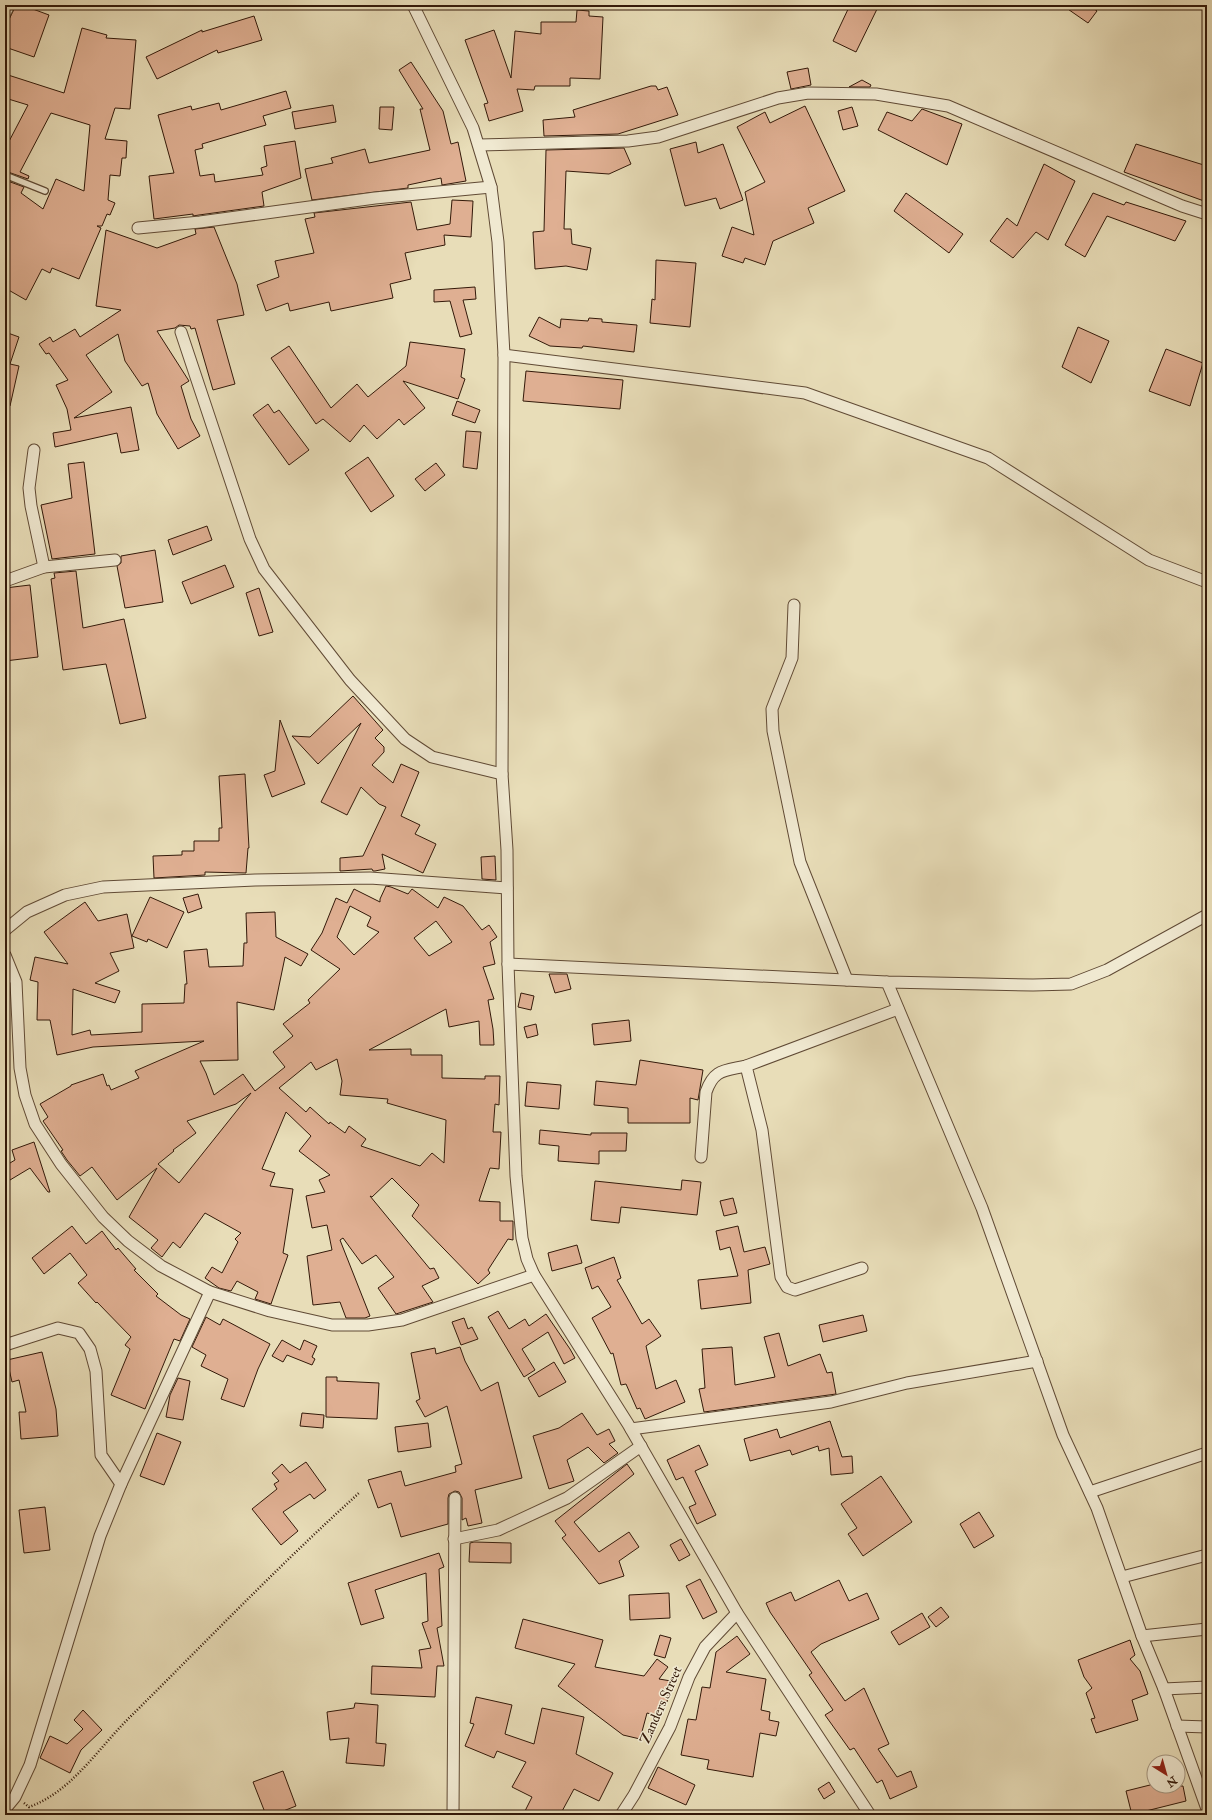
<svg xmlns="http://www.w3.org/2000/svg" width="1212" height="1820" viewBox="0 0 1212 1820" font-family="'IM FELL Double Pica',serif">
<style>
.building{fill:#dfaf92;stroke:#331909;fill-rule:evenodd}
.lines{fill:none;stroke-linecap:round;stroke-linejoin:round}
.lane-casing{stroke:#604a35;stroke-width:8}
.street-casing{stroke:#604a35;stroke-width:13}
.path{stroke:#331909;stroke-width:2.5;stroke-dasharray:1 2;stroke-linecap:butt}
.lane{stroke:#f0e9d1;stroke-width:5.5}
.street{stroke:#f0e9d1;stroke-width:11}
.labels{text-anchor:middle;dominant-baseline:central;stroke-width:3;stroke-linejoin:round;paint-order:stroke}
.street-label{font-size:14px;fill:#331909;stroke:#f0e9d1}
</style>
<rect width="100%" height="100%" fill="#e8ddb8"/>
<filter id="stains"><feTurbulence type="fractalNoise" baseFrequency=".005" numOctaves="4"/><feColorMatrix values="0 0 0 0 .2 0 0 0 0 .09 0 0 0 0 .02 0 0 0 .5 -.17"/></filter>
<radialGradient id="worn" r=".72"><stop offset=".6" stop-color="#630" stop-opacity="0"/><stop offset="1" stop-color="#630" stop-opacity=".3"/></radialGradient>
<g class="building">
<polygon points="16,5 22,5 49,15 34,57 5,47 5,28"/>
<polygon points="850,5 879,5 856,52 833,41"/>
<polygon points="1062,5 1089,5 1097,11 1088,23"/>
<polygon points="577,10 589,11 589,16 603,17 600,79 570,78 570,86 535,86 534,90 517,89 523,111 489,121 484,104 488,103 465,40 494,30 511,78 515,31 541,34 541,22 576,22"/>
<polygon points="254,16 262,40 218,53 217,50 157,79 146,57 202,30 202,32"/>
<polygon points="82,28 107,35 106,38 136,40 130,109 115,108 105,139 127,141 126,158 122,158 120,176 110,175 108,200 115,203 110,215 107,214 102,226 97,226 101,228 79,279 52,268 50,273 42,269 26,300 5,288 5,180 24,187 21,193 43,209 56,179 84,191 90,125 51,113 20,172 29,176 28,179 5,171 5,149 28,105 5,98 5,74 64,93"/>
<polygon points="411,62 443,111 451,144 458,142 466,181 442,185 441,178 408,185 408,188 312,200 305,169 333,163 331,158 365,149 369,163 430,150 420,109 423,109 399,70"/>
<polygon points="808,68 811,85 791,89 787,72"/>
<polygon points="862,80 871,85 870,87 849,87"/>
<polygon points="651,86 656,86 658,90 667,87 678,115 618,134 544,136 543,120 575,117 573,110"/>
<polygon points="286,91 291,108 263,116 266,125 202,144 203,148 195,150 200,176 214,174 215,182 263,175 261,168 267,166 264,146 295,141 301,178 262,192 264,206 199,215 193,216 193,214 154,219 149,176 174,173 158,115 191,106 192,110 219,103 221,110"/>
<polygon points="333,105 336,122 295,129 292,112"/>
<polygon points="805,106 845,191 808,208 814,223 773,241 765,265 745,258 743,263 722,256 732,227 754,235 745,192 765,182 737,127 765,112 770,123"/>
<polygon points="380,107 394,107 392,130 379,129"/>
<polygon points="852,107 858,126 843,130 838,111"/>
<polygon points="922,109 962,124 947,165 878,130 887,112 912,121"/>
<polygon points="696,142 698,153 723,144 743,200 720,209 716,198 685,206 670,149"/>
<polygon points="1136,144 1207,166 1207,192 1204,201 1124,172"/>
<polygon points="624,148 631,164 609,174 566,171 564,229 571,229 572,244 591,248 587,270 566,266 535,269 533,232 544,231 546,150"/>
<polygon points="1044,164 1075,181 1048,240 1036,232 1013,258 990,241 1007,218 1017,226"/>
<polygon points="906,193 963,234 949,253 894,211"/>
<polygon points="1093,193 1124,205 1126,202 1186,221 1175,241 1107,216 1085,257 1065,245"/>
<polygon points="452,200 473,201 471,237 444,235 445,245 405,253 411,279 390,284 393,298 331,311 329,302 290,311 288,303 266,311 257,285 279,277 275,261 314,253 305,219 315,217 314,213 411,202 417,230 450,224"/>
<polygon points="214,227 237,284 244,315 217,320 235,384 213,390 195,328 191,329 190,326 179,325 175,328 157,331 189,381 181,386 191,419 200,436 178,449 157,414 148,383 142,386 125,361 118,334 86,355 112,392 74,418 131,407 139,450 121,453 117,433 55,447 53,433 71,430 67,409 56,385 68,380 49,353 46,354 39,344 50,337 53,342 75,329 80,337 121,310 96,306 106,230 157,248 196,234 195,229"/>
<polygon points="656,260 696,263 690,327 650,323 652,299 655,300"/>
<polygon points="475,287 476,299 463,300 472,334 460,337 450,301 434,302 434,290"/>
<polygon points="539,317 560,328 561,319 588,321 589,318 602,319 602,322 637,325 634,352 583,346 582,348 550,346 529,336"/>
<polygon points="1078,327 1109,341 1091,383 1062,367"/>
<polygon points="5,332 19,337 10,364 19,366 10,406 5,405"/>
<polygon points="410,342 465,349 461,377 465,379 458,399 403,381 425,408 404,425 399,419 377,439 364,425 350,442 323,419 316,424 271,358 289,346 331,408 357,384 368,397 406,366"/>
<polygon points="1166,349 1203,363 1190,406 1149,391"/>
<polygon points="526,371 623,380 620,409 523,401"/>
<polygon points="457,401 480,410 475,423 452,415"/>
<polygon points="268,404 274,413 279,410 309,450 289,465 253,415"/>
<polygon points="466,431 481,432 477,469 463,467"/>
<polygon points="368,457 394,496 371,512 345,473"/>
<polygon points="84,462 95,554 52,559 41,505 72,498 68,464"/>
<polygon points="436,463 445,475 425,491 415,479"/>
<polygon points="207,526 212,540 173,555 168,540"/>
<polygon points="155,550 163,602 125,608 117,566 121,563 121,556"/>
<polygon points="225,565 234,587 191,604 182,582"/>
<polygon points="76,571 83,628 124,619 146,718 120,724 106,664 63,670 51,579 55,578 54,573"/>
<polygon points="30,585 38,657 5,661 5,588"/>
<polygon points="259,588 273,632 259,636 246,593"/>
<polygon points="353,696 383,730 375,738 384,747 384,752 372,765 393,783 401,764 419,772 401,816 420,825 415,834 436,844 423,873 382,854 385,869 375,871 373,871 372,869 340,871 340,858 363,856 386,807 379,804 361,787 347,815 321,802 361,723 318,764 292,736 310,737"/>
<polygon points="280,720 305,784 272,797 264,775 275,771"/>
<polygon points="245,774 249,848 248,848 246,873 205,872 205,875 154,878 153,856 182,855 182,851 194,851 194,841 219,841 219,828 222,828 219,776"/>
<polygon points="495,856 496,880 482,879 481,857"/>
<path d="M 386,886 L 391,887 L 408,894 L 412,889 L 438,908 L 444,897 L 463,906 L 482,930 L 489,925 L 497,937 L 490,942 L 495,964 L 483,967 L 494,999 L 488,1000 L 493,1029 L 494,1045 L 480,1045 L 479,1021 L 449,1027 L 446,1009 L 369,1050 L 411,1049 L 411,1055 L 442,1055 L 442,1078 L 485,1079 L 485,1076 L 500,1076 L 499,1105 L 495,1104 L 493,1132 L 501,1132 L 499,1169 L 490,1168 L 479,1201 L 500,1202 L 500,1221 L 513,1221 L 513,1240 L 508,1239 L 488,1270 L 490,1273 L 478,1284 L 412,1216 L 419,1205 L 392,1178 L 372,1197 L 370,1196 L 430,1269 L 434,1268 L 439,1278 L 422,1286 L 433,1302 L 396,1314 L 378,1288 L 394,1277 L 376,1255 L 362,1264 L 343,1238 L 340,1240 L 370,1316 L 365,1318 L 346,1318 L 340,1302 L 313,1305 L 307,1256 L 332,1250 L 327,1225 L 312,1228 L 306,1196 L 325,1192 L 319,1180 L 330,1175 L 299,1151 L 311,1136 L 286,1112 L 262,1169 L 275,1173 L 270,1186 L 293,1189 L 283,1253 L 288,1255 L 271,1304 L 255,1299 L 258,1292 L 237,1281 L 231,1291 L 219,1288 L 205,1278 L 212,1267 L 222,1273 L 238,1242 L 235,1239 L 241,1233 L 205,1213 L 180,1248 L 173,1242 L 162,1257 L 151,1248 L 158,1240 L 129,1217 L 157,1168 L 117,1200 L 92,1167 L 80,1176 L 67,1160 L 61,1151 L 63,1150 L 43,1121 L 48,1117 L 40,1104 L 71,1086 L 71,1085 L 103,1074 L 107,1086 L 109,1085 L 111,1090 L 139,1078 L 135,1071 L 204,1041 L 93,1047 L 57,1055 L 50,1020 L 37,1020 L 38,982 L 30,980 L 35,957 L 68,964 L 44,932 L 85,902 L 98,921 L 127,914 L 134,948 L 110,953 L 119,971 L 95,983 L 120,991 L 115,1003 L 73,989 L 72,1035 L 90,1030 L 91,1035 L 142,1032 L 142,1004 L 184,1003 L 185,984 L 187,984 L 184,951 L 207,949 L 209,967 L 243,966 L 244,943 L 247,943 L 246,913 L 275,912 L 276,937 L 308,954 L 301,966 L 285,957 L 274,1010 L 237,1002 L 238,1060 L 200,1061 L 206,1073 L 214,1095 L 243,1074 L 255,1091 L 285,1067 L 273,1052 L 293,1036 L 283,1024 L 310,1003 L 308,1000 L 340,969 L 311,950 L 322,933 L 336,898 L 347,903 L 354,889 L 380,902 L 380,899 ZM 350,906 L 371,917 L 367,926 L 379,932 L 354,955 L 337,937 ZM 436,921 L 452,942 L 429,956 L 414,938 ZM 337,1059 L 342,1081 L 340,1095 L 388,1099 L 387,1103 L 446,1120 L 444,1163 L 432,1153 L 420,1166 L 361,1146 L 366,1139 L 349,1126 L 345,1133 L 330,1122 L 329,1124 L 310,1107 L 306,1112 L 279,1088 L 311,1062 L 316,1070 ZM 251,1093 L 179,1183 L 158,1164 L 174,1151 L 173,1150 L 196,1133 L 187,1121 L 236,1104 Z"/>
<polygon points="198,894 202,908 188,913 183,898"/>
<polygon points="150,897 184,912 167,948 148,939 147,942 132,936"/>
<polygon points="549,974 567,974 571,989 555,993"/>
<polygon points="521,993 534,996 531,1010 518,1007"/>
<polygon points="629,1020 631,1041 594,1045 592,1024"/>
<polygon points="536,1024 538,1035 527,1038 524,1027"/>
<polygon points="640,1060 703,1070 698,1100 690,1098 690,1123 628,1123 628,1108 594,1105 596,1081 636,1085"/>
<polygon points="527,1082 561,1085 559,1109 525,1106"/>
<polygon points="540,1130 591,1135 591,1133 627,1133 626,1151 599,1151 599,1164 558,1161 559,1146 539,1144"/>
<polygon points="34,1142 50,1192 48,1192 30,1168 5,1183 5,1166 15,1160 12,1150"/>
<polygon points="682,1180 701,1182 697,1215 621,1207 619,1223 591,1220 595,1181 681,1190"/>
<polygon points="733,1198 737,1213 724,1216 720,1201"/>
<polygon points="72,1226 86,1244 102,1231 116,1250 118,1248 136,1269 134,1270 158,1294 156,1296 181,1315 190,1319 180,1341 174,1339 145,1409 111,1395 130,1349 125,1345 131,1337 97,1302 96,1303 78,1283 87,1275 70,1253 44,1274 32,1258"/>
<polygon points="738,1226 744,1252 765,1247 770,1264 748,1270 751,1303 701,1309 698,1280 738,1276 730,1247 720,1250 716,1231"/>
<polygon points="577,1245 582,1263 552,1271 548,1253"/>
<polygon points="614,1257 621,1278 617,1280 642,1324 649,1319 661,1336 646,1346 656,1389 676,1380 685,1402 645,1419 640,1408 637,1409 626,1384 621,1385 613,1353 611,1354 592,1318 611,1307 598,1286 592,1289 585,1268"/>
<polygon points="498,1311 509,1329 525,1319 529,1326 546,1314 570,1349 575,1358 564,1364 548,1332 522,1349 535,1370 524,1377 488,1317"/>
<polygon points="863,1315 867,1331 823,1342 819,1325"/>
<polygon points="206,1317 220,1325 223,1319 270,1344 258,1369 244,1407 221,1399 228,1379 201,1366 206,1355 192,1347"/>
<polygon points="464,1318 468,1329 472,1327 478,1339 461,1345 452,1322"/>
<polygon points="779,1333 788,1366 820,1354 827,1373 832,1372 836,1394 704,1412 699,1389 705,1388 702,1349 732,1347 735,1385 775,1377 764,1337"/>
<polygon points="282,1340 300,1350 304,1340 317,1346 312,1357 315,1359 312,1365 287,1355 283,1362 272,1356"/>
<polygon points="460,1347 465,1361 481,1391 498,1382 522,1478 475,1490 482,1523 468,1526 466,1518 462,1520 462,1498 459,1492 455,1491 449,1494 448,1498 448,1524 401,1537 391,1503 378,1508 368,1480 401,1471 405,1486 456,1472 455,1466 462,1464 447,1406 425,1417 416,1401 420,1399 411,1353 435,1348 436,1354"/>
<polygon points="42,1352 56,1409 58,1436 21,1439 19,1412 26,1412 19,1380 12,1382 7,1360"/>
<polygon points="554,1362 566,1382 539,1397 528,1378"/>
<polygon points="326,1377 337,1377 337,1381 379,1383 377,1419 326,1417"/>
<polygon points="178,1378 190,1381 183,1420 166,1417 170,1395"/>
<polygon points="302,1413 324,1415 323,1428 300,1426"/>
<polygon points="582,1413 597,1435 609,1429 615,1441 609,1444 618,1453 604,1463 588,1447 567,1460 574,1481 549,1489 533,1436 559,1428"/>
<polygon points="830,1421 842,1457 852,1456 853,1473 831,1475 829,1448 819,1451 818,1446 792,1455 790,1450 750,1461 744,1439 777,1429 780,1438"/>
<polygon points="428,1423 431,1447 398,1452 395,1427"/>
<polygon points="157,1433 181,1442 164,1485 140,1476"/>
<polygon points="699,1445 708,1465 695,1471 716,1515 697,1524 689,1507 696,1504 683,1477 676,1480 667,1460"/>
<polygon points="306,1462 326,1490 314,1499 310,1494 283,1512 298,1531 281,1545 252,1509 277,1489 274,1484 279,1481 272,1473 282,1464 290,1473"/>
<polygon points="627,1464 634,1474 574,1522 599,1552 629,1532 639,1547 619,1561 624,1576 599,1584 562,1538 566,1535 555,1521"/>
<polygon points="881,1476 912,1522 863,1556 848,1534 857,1528 841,1504"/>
<polygon points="45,1507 50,1550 24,1553 19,1510"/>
<polygon points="979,1512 994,1536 974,1548 960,1524"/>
<polygon points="681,1539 690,1555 679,1561 670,1545"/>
<polygon points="474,1542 511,1543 511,1563 469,1562 470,1543"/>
<polygon points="439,1553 444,1567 439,1569 442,1626 437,1628 444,1666 437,1666 435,1697 371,1694 372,1666 422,1668 419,1650 431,1648 422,1623 428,1621 426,1573 375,1590 384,1618 361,1625 348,1583"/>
<polygon points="700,1579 717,1612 703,1619 686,1586"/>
<polygon points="839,1580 849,1601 867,1593 879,1619 821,1644 811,1652 845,1701 864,1688 889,1744 878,1749 897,1777 911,1771 917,1787 890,1799 882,1780 877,1783 854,1748 850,1750 825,1715 833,1710 809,1675 812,1673 770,1612 766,1603 791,1592 795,1601"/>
<polygon points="669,1593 670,1618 630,1620 629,1595"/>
<polygon points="941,1607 949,1617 936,1627 928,1617"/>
<polygon points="922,1613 930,1627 899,1645 891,1632"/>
<polygon points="523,1619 603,1640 595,1667 644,1676 657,1659 668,1667 659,1679 671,1681 667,1702 662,1701 659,1716 647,1713 640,1739 623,1735 558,1686 575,1664 515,1648"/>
<polygon points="660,1635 671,1638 665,1658 654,1655"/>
<polygon points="737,1636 750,1654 726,1672 766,1679 761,1710 770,1712 769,1720 779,1722 776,1736 760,1733 753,1777 707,1769 709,1760 681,1755 688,1719 696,1720 702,1687 710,1688 716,1652"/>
<polygon points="1130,1640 1135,1655 1130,1659 1140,1671 1148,1694 1132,1700 1138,1720 1096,1733 1091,1719 1095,1718 1086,1693 1092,1688 1084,1677 1078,1660"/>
<polygon points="476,1697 512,1705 505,1734 534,1744 542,1708 584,1717 576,1754 613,1773 599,1801 574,1789 560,1815 523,1815 532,1797 512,1787 526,1762 497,1751 494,1758 465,1746 474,1724 470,1723"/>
<polygon points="355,1703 378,1705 376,1743 386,1744 384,1766 346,1763 349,1738 330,1740 327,1712 354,1708"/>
<polygon points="83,1710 102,1730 81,1750 70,1773 40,1758 50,1736 67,1744 83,1729 74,1720"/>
<polygon points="658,1767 695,1785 686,1805 648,1788"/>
<polygon points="283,1771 296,1806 273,1815 266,1815 253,1782"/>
<polygon points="829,1782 835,1792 824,1799 818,1789"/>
<polygon points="1154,1784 1154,1786 1183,1786 1186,1801 1146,1811 1146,1815 1132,1815 1126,1791"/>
</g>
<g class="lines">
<defs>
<polyline id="lane" points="5,175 45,191"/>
<g id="street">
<polyline points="413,5 473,128 491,187 498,242 504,355 502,774 507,850 508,964 516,1176 522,1238 527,1259 534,1275 628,1424 737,1613 870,1815"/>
<polyline points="5,13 9,5"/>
<polyline points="479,145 628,141 658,137 778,98 808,93 876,94 948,106 1182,206 1207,214"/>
<polyline points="138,228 200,222 375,198 491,187"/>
<polyline points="181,332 250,539 264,569 350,680 405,739 432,757 502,774"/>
<polyline points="504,355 805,393 988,458 1149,560 1207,582"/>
<polyline points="34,450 29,488 31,506 44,567"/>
<polyline points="5,581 44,567 115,560"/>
<polyline points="794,605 792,658 772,709 773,731 800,862 847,980"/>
<polyline points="5,930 27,912 65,895 103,887 255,880 370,878 507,888"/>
<polyline points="5,955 16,982 20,1068 25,1095 35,1124 61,1164 103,1217 128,1241 161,1266 210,1292 270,1311 332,1325 368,1325 402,1320 534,1275"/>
<polyline points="508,964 887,982 1033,985 1071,984 1107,970 1207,915"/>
<polyline points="887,982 982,1208 1063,1435 1097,1508 1142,1636 1164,1689 1207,1809"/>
<path d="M 701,1157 L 706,1092 C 714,1069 724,1071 746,1066"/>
<polyline points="862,1268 795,1290 787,1287 781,1277 762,1130 746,1066 898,1009"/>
<polyline points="5,1345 58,1328 79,1333 90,1349 96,1371 101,1455 121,1484"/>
<polyline points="631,1429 831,1402 907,1383 1037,1361"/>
<polyline points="1090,1492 1207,1453"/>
<polyline points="454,1539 498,1530 567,1498 641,1446"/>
<polyline points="1122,1577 1207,1555"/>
<polyline points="1142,1636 1207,1629"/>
<polyline points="1164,1689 1207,1687"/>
<polyline points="1177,1726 1207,1727"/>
<polyline points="5,1809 15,1797 30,1765 100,1536 121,1484 210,1292"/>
<polyline points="453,1815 455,1498"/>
<polyline points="621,1815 634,1795 670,1727 689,1677 705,1647 737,1613"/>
</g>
</defs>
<use href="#lane" class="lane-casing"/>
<use href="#street" class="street-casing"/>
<path class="path" d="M 24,1803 L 29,1807 C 71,1792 97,1750 128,1719 C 204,1644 279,1565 359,1493"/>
<use href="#lane" class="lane"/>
<use href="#street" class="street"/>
</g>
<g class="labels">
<g class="street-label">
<text transform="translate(661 1705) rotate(-66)">Zanders Street</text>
</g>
</g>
<rect width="1212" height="1820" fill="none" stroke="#e8ddb8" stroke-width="20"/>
<rect x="6" y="6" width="1200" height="1808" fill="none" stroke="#331909" stroke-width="2"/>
<rect x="10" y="10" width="1192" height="1800" fill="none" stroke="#331909"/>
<g transform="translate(1166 1774) rotate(143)"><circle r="19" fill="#f0e9d1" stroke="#a49681"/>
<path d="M0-3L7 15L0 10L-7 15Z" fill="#8f2418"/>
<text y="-6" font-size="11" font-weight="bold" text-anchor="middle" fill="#331909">N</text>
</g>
<rect width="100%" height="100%" filter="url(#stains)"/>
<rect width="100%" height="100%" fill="url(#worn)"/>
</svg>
